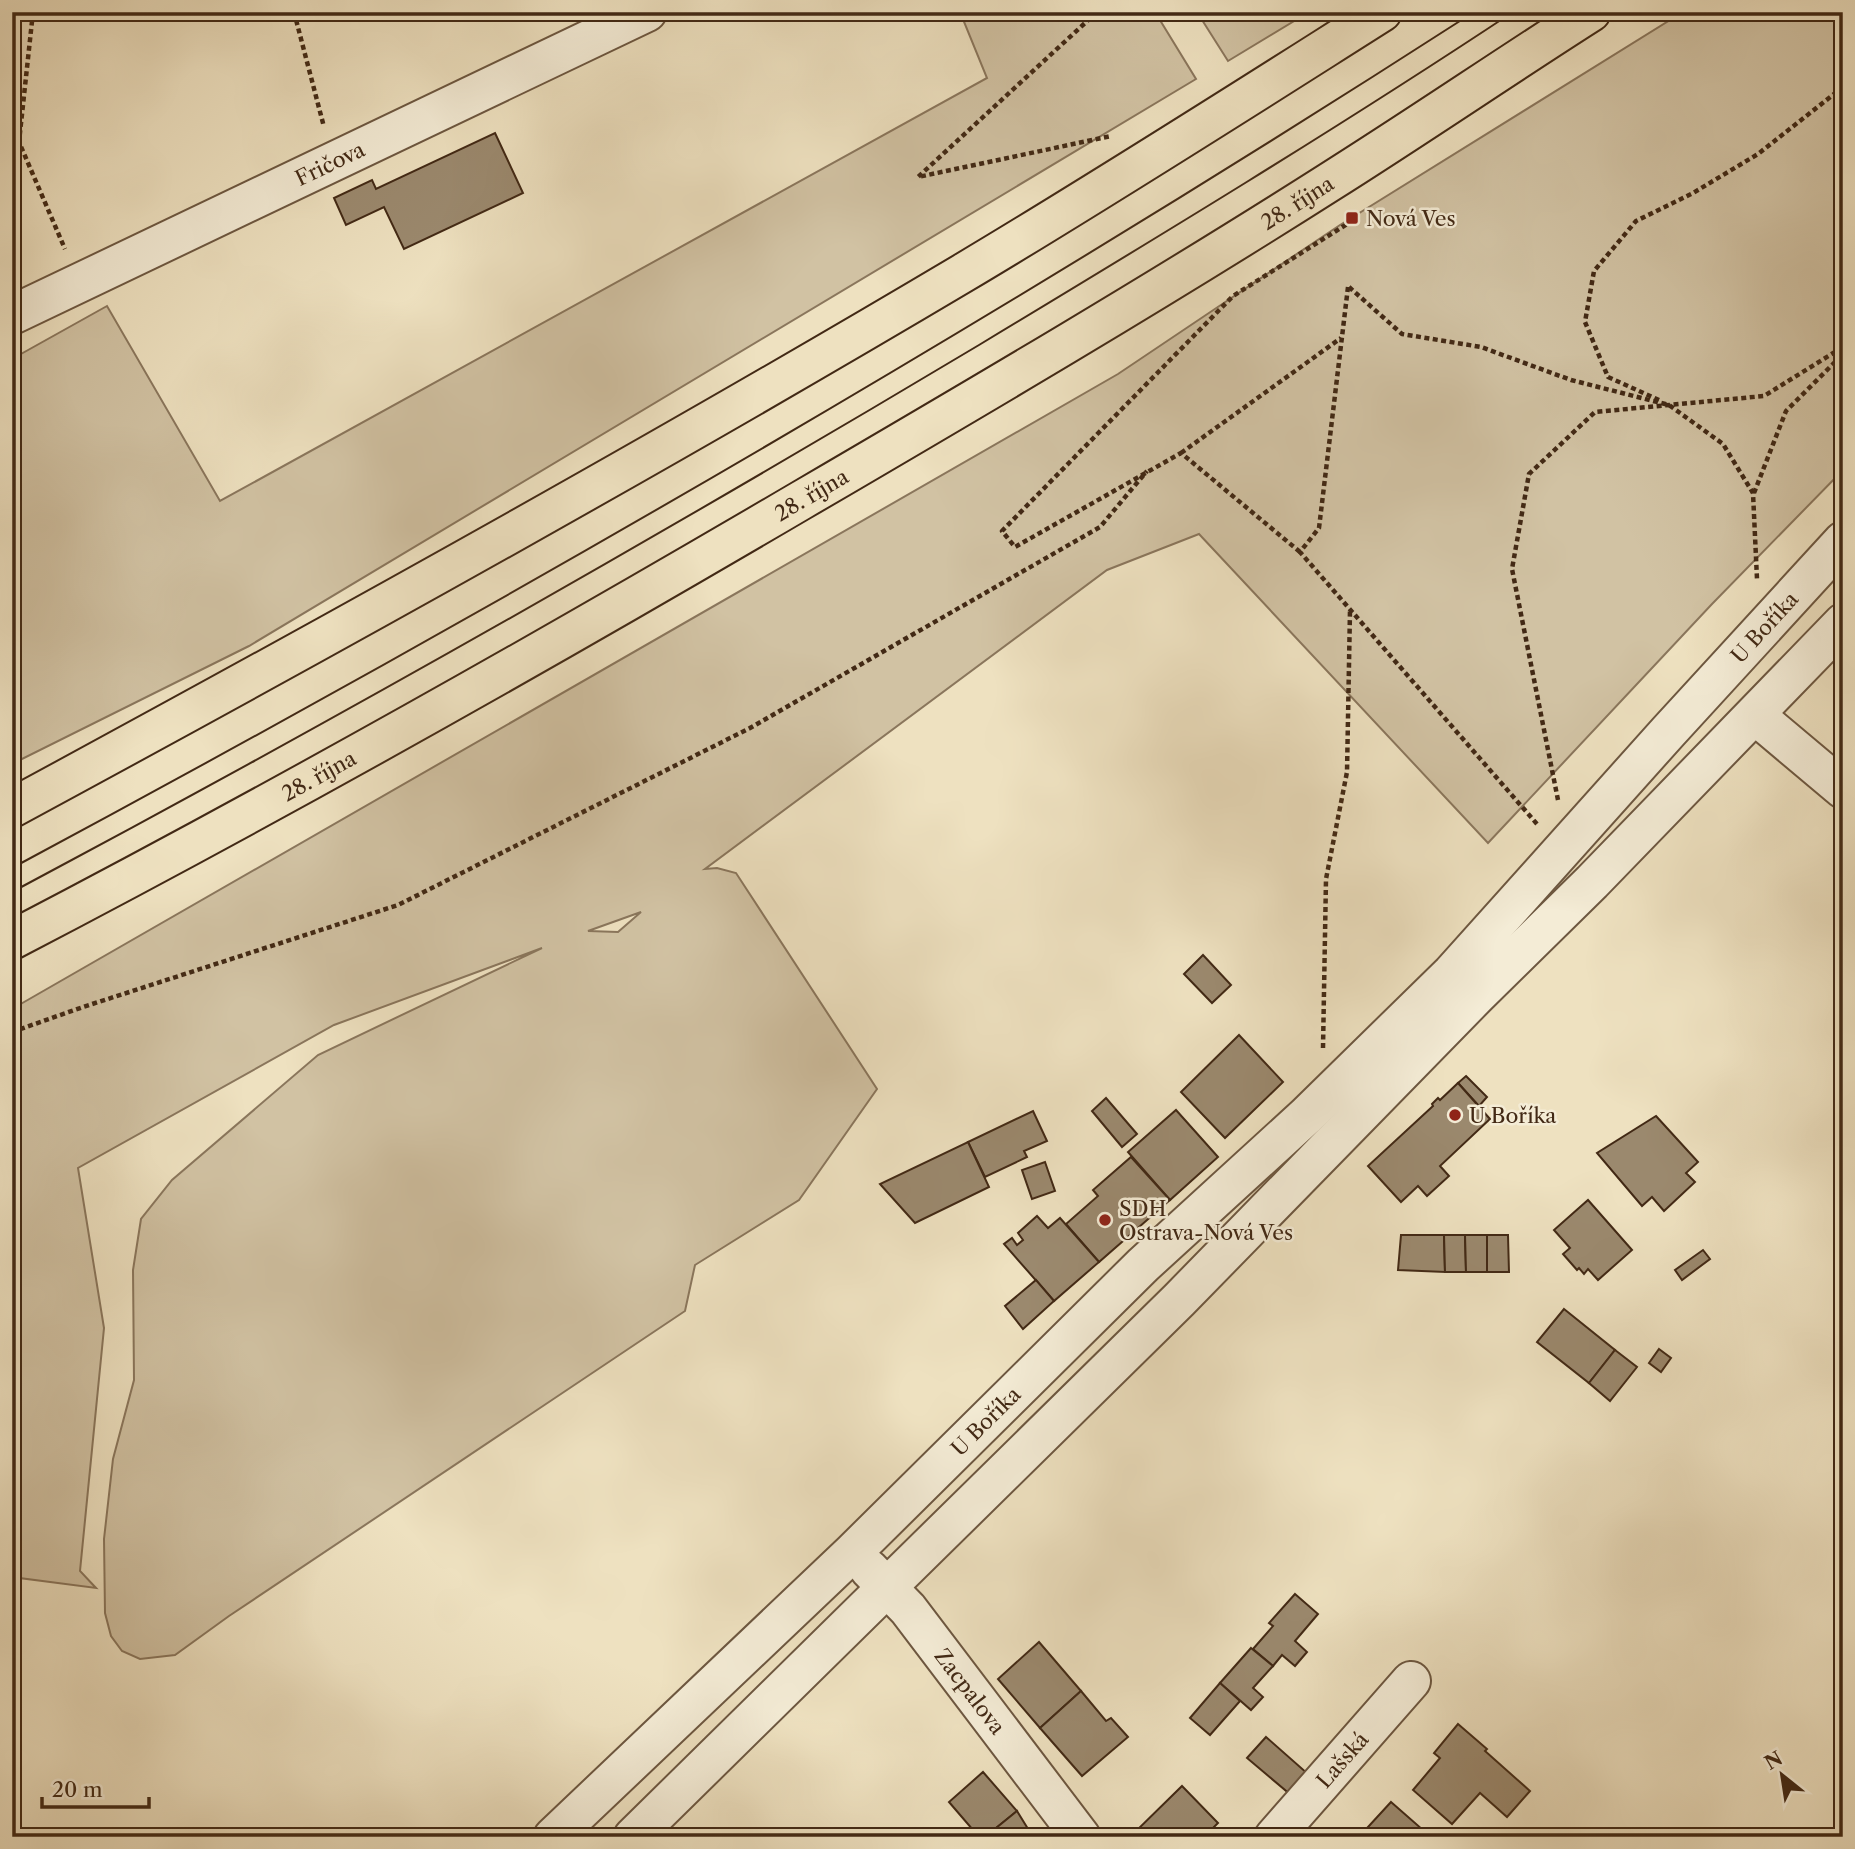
<svg xmlns="http://www.w3.org/2000/svg" width="1855" height="1849" viewBox="0 0 1855 1849" font-family="'Libre Caslon Text',serif">
<style>
.green{fill:#d1c2a3;stroke:#8a765c;stroke-width:2;fill-rule:evenodd}
.building{fill:#9b896e;stroke:#422915;stroke-width:2}
.lines{fill:none;stroke-linecap:round;stroke-linejoin:round}
.minor-casing{stroke:#6d5740;stroke-width:42}
.major-casing{stroke:#422915;stroke-width:42}
.path{stroke:#422915;stroke-width:4.5;stroke-dasharray:5 3.5;stroke-linecap:butt}
.minor{stroke:#f4ecd6;stroke-width:38}
.major{stroke:#eee1c0;stroke-width:38}
.tram{stroke:#422915;stroke-width:2}
.poi-dot{fill:#8f2418;stroke:#f4ecd6;stroke-width:2.5}
.labels{text-anchor:middle;dominant-baseline:central;stroke-width:5;stroke-linejoin:round;paint-order:stroke}
.street-label{font-size:21px;fill:#422915;stroke:#f4ecd6}
.poi-label{font-size:21px;fill:#422915;stroke:#f4ecd6;text-anchor:start}
</style>
<rect width="100%" height="100%" fill="#eee1c0"/>
<filter id="stains"><feTurbulence type="fractalNoise" baseFrequency=".00286" numOctaves="4"/><feColorMatrix values="0 0 0 0 .2 0 0 0 0 .09 0 0 0 0 .02 0 0 0 .5 -.17"/></filter>
<radialGradient id="worn" r=".72"><stop offset=".6" stop-color="#630" stop-opacity="0"/><stop offset="1" stop-color="#630" stop-opacity=".3"/></radialGradient>
<g class="green">
<polygon points="960,12 1155,12 1196,79 249,646 12,764 12,359 107,306 220,501 987,78"/>
<polygon points="1197,12 1309,12 1228,61"/>
<path d="M 1683,12 L 1843,12 L 1843,470 L 1712,604 L 1488,843 L 1199,534 L 1107,570 L 705,869 L 717,868 L 736,873 L 877,1089 L 799,1200 L 695,1265 L 685,1311 L 229,1616 L 175,1655 L 140,1659 L 122,1651 L 111,1636 L 105,1613 L 104,1539 L 113,1459 L 134,1380 L 133,1270 L 141,1219 L 172,1180 L 318,1055 L 542,948 L 334,1025 L 78,1168 L 104,1328 L 80,1571 L 96,1588 L 12,1577 L 12,1009 L 1118,374 L 1340,225 ZM 641,912 L 618,932 L 588,931 Z"/>
</g>
<g class="building">
<polygon points="495,133 523,193 404,249 384,207 346,225 334,198 372,180 376,189"/>
<polygon points="1203,955 1231,985 1212,1003 1184,974"/>
<polygon points="1239,1035 1283,1082 1225,1138 1181,1092"/>
<polygon points="1466,1076 1487,1097 1479,1106 1458,1083"/>
<polygon points="1458,1083 1490,1119 1440,1166 1449,1176 1427,1196 1418,1186 1401,1202 1368,1166 1433,1106 1432,1104 1438,1098 1440,1100"/>
<polygon points="1106,1098 1137,1134 1122,1147 1092,1111"/>
<polygon points="1176,1110 1218,1157 1170,1200 1128,1152"/>
<polygon points="1033,1111 1047,1141 1024,1151 1027,1157 985,1177 968,1142"/>
<polygon points="1656,1116 1698,1162 1686,1173 1695,1182 1664,1211 1652,1197 1642,1206 1597,1153"/>
<polygon points="968,1142 989,1187 915,1223 880,1184"/>
<polygon points="1131,1157 1170,1200 1099,1262 1066,1224 1098,1196 1093,1190"/>
<polygon points="1045,1162 1055,1191 1032,1199 1022,1170"/>
<polygon points="1588,1200 1632,1250 1598,1280 1588,1269 1584,1274 1579,1268 1577,1270 1563,1254 1570,1248 1554,1230"/>
<polygon points="1037,1216 1048,1228 1060,1218 1099,1262 1054,1301 1004,1244 1012,1238 1017,1245 1023,1240 1018,1233"/>
<polygon points="1401,1235 1444,1235 1445,1272 1398,1270"/>
<polygon points="1444,1235 1465,1235 1466,1272 1445,1272"/>
<polygon points="1465,1235 1487,1235 1487,1272 1466,1272"/>
<polygon points="1487,1235 1508,1235 1509,1272 1487,1272"/>
<polygon points="1703,1250 1710,1259 1682,1280 1675,1270"/>
<polygon points="1036,1280 1054,1301 1023,1329 1005,1306"/>
<polygon points="1564,1309 1615,1350 1589,1383 1537,1342"/>
<polygon points="1659,1349 1671,1358 1661,1372 1649,1363"/>
<polygon points="1615,1350 1637,1367 1610,1401 1589,1383"/>
<polygon points="1295,1594 1318,1614 1295,1641 1307,1652 1295,1666 1282,1655 1273,1666 1253,1649 1273,1626 1269,1623"/>
<polygon points="1039,1642 1081,1691 1040,1728 998,1679"/>
<polygon points="1251,1648 1273,1666 1253,1688 1263,1697 1251,1710 1220,1683"/>
<polygon points="1220,1683 1240,1701 1210,1735 1190,1718"/>
<polygon points="1081,1691 1106,1721 1111,1718 1128,1737 1082,1776 1040,1728"/>
<polygon points="1458,1724 1487,1749 1485,1751 1530,1791 1507,1817 1480,1793 1452,1824 1413,1790 1440,1758 1434,1753"/>
<polygon points="1266,1737 1308,1774 1291,1795 1247,1758"/>
<polygon points="983,1772 1017,1811 985,1837 979,1837 949,1802"/>
<polygon points="1182,1786 1218,1823 1204,1837 1137,1837 1134,1833"/>
<polygon points="1391,1802 1423,1830 1417,1837 1370,1837 1374,1833 1368,1827"/>
<polygon points="1017,1811 1033,1837 985,1837"/>
</g>
<g class="lines">
<defs>
<g id="minor">
<path id="s1" d="M 12,315 L 647,12"/>
<polyline points="1755,715 1843,789"/>
<path id="s2" d="M 869,1569 L 908,1609 L 1081,1837"/>
<path id="s3" d="M 553,1837 L 852,1553 L 1143,1265 L 1306,1116 L 1452,973 L 1668,732 L 1843,541"/>
<polyline points="633,1837 1179,1300 1476,996 1592,882 1843,623"/>
<path id="s4" d="M 1274,1837 L 1411,1681"/>
</g>
<g id="major">
<path d="M 12,808 C 332,635 650,459 963,273 C 1104,189 1243,100 1382,12"/>
<path id="s5" d="M 12,940 C 279,801 541,653 800,501 C 978,397 1155,293 1328,183 C 1417,127 1503,68 1591,12"/>
</g>
</defs>
<use href="#minor" class="minor-casing"/>
<use href="#major" class="major-casing"/>
<g class="path">
<polyline points="33,12 19,142 65,249"/>
<polyline points="294,12 324,127"/>
<polyline points="1097,12 918,177 1111,136"/>
<polyline points="1175,12 1177,15"/>
<polyline points="1348,287 1319,528 1300,552 1537,824"/>
<polyline points="1349,287 1402,334 1481,347 1571,380 1669,405 1723,444 1753,493 1757,579"/>
<polyline points="1659,400 1608,377 1585,322 1594,271 1636,221 1693,193 1758,154 1843,87"/>
<polyline points="1181,453 1341,338"/>
<polyline points="1754,493 1786,411 1843,354"/>
<polyline points="1300,552 1181,453 1015,547 1002,531 1233,296 1355,219"/>
<polyline points="1558,800 1512,569 1529,474 1595,412 1764,396 1843,347"/>
<polyline points="12,1032 83,1007 398,905 750,728 1100,527 1147,471"/>
<polyline points="1323,1048 1326,879 1347,772 1350,610"/>
</g>
<use href="#minor" class="minor"/>
<use href="#major" class="major"/>
<g class="tram">
<path d="M 12,868 C 510,601 999,318 1474,12"/>
<path d="M 12,892 C 339,718 661,535 979,345 C 1158,237 1338,128 1513,12"/>
</g>
</g>
<g class="poi-dot">
<rect x="1345" y="211" width="14" height="14" rx="3.5"/>
<circle cx="1455" cy="1115" r="7"/>
<circle cx="1105" cy="1220" r="7"/>
</g>
<g class="labels">
<g class="street-label">
<text stroke="none"><textPath href="#s1" startOffset="352">Fričova</textPath></text>
<text stroke="none"><textPath href="#s5" startOffset="1482">28. října</textPath></text>
<text stroke="none"><textPath href="#s5" startOffset="915">28. října</textPath></text>
<text stroke="none"><textPath href="#s3" startOffset="1713">U Boříka</textPath></text>
<text stroke="none"><textPath href="#s5" startOffset="348">28. října</textPath></text>
<text stroke="none"><textPath href="#s3" startOffset="600">U Boříka</textPath></text>
<text stroke="none"><textPath href="#s2" startOffset="159">Zacpalova</textPath></text>
<text stroke="none"><textPath href="#s4" startOffset="103">Lašská</textPath></text>
</g>
<g class="poi-label">
<text x="1366" y="218">Nová Ves</text>
<text x="1469" y="1115">U Boříka</text>
<text x="1119" y="1208">SDH<tspan x="1119" dy="24">Ostrava-Nová Ves</tspan></text>
</g>
</g>
<rect width="1855" height="1849" fill="none" stroke="#eee1c0" stroke-width="42"/>
<rect x="14" y="14" width="1827" height="1821" fill="none" stroke="#422915" stroke-width="3.5"/>
<rect x="21" y="21" width="1813" height="1807" fill="none" stroke="#422915" stroke-width="2"/>
<g transform="translate(1782 1775) rotate(330)" stroke="#f4ecd6" stroke-width="5" paint-order="stroke">
<path d="M0-5L12 26L0 18L-12 26Z" fill="#422915"/>
<text y="-10" font-size="19" font-weight="bold" text-anchor="middle" fill="#422915">N</text>
</g>
<path d="M42 1797v10h107v-10" fill="none" stroke="#422915" stroke-width="3.5"/>
<text x="52" y="1797" font-size="21" fill="#422915" stroke="#f4ecd6" stroke-width="5" paint-order="stroke">20 m</text>
<rect width="100%" height="100%" filter="url(#stains)"/>
<rect width="100%" height="100%" fill="url(#worn)"/>
</svg>
